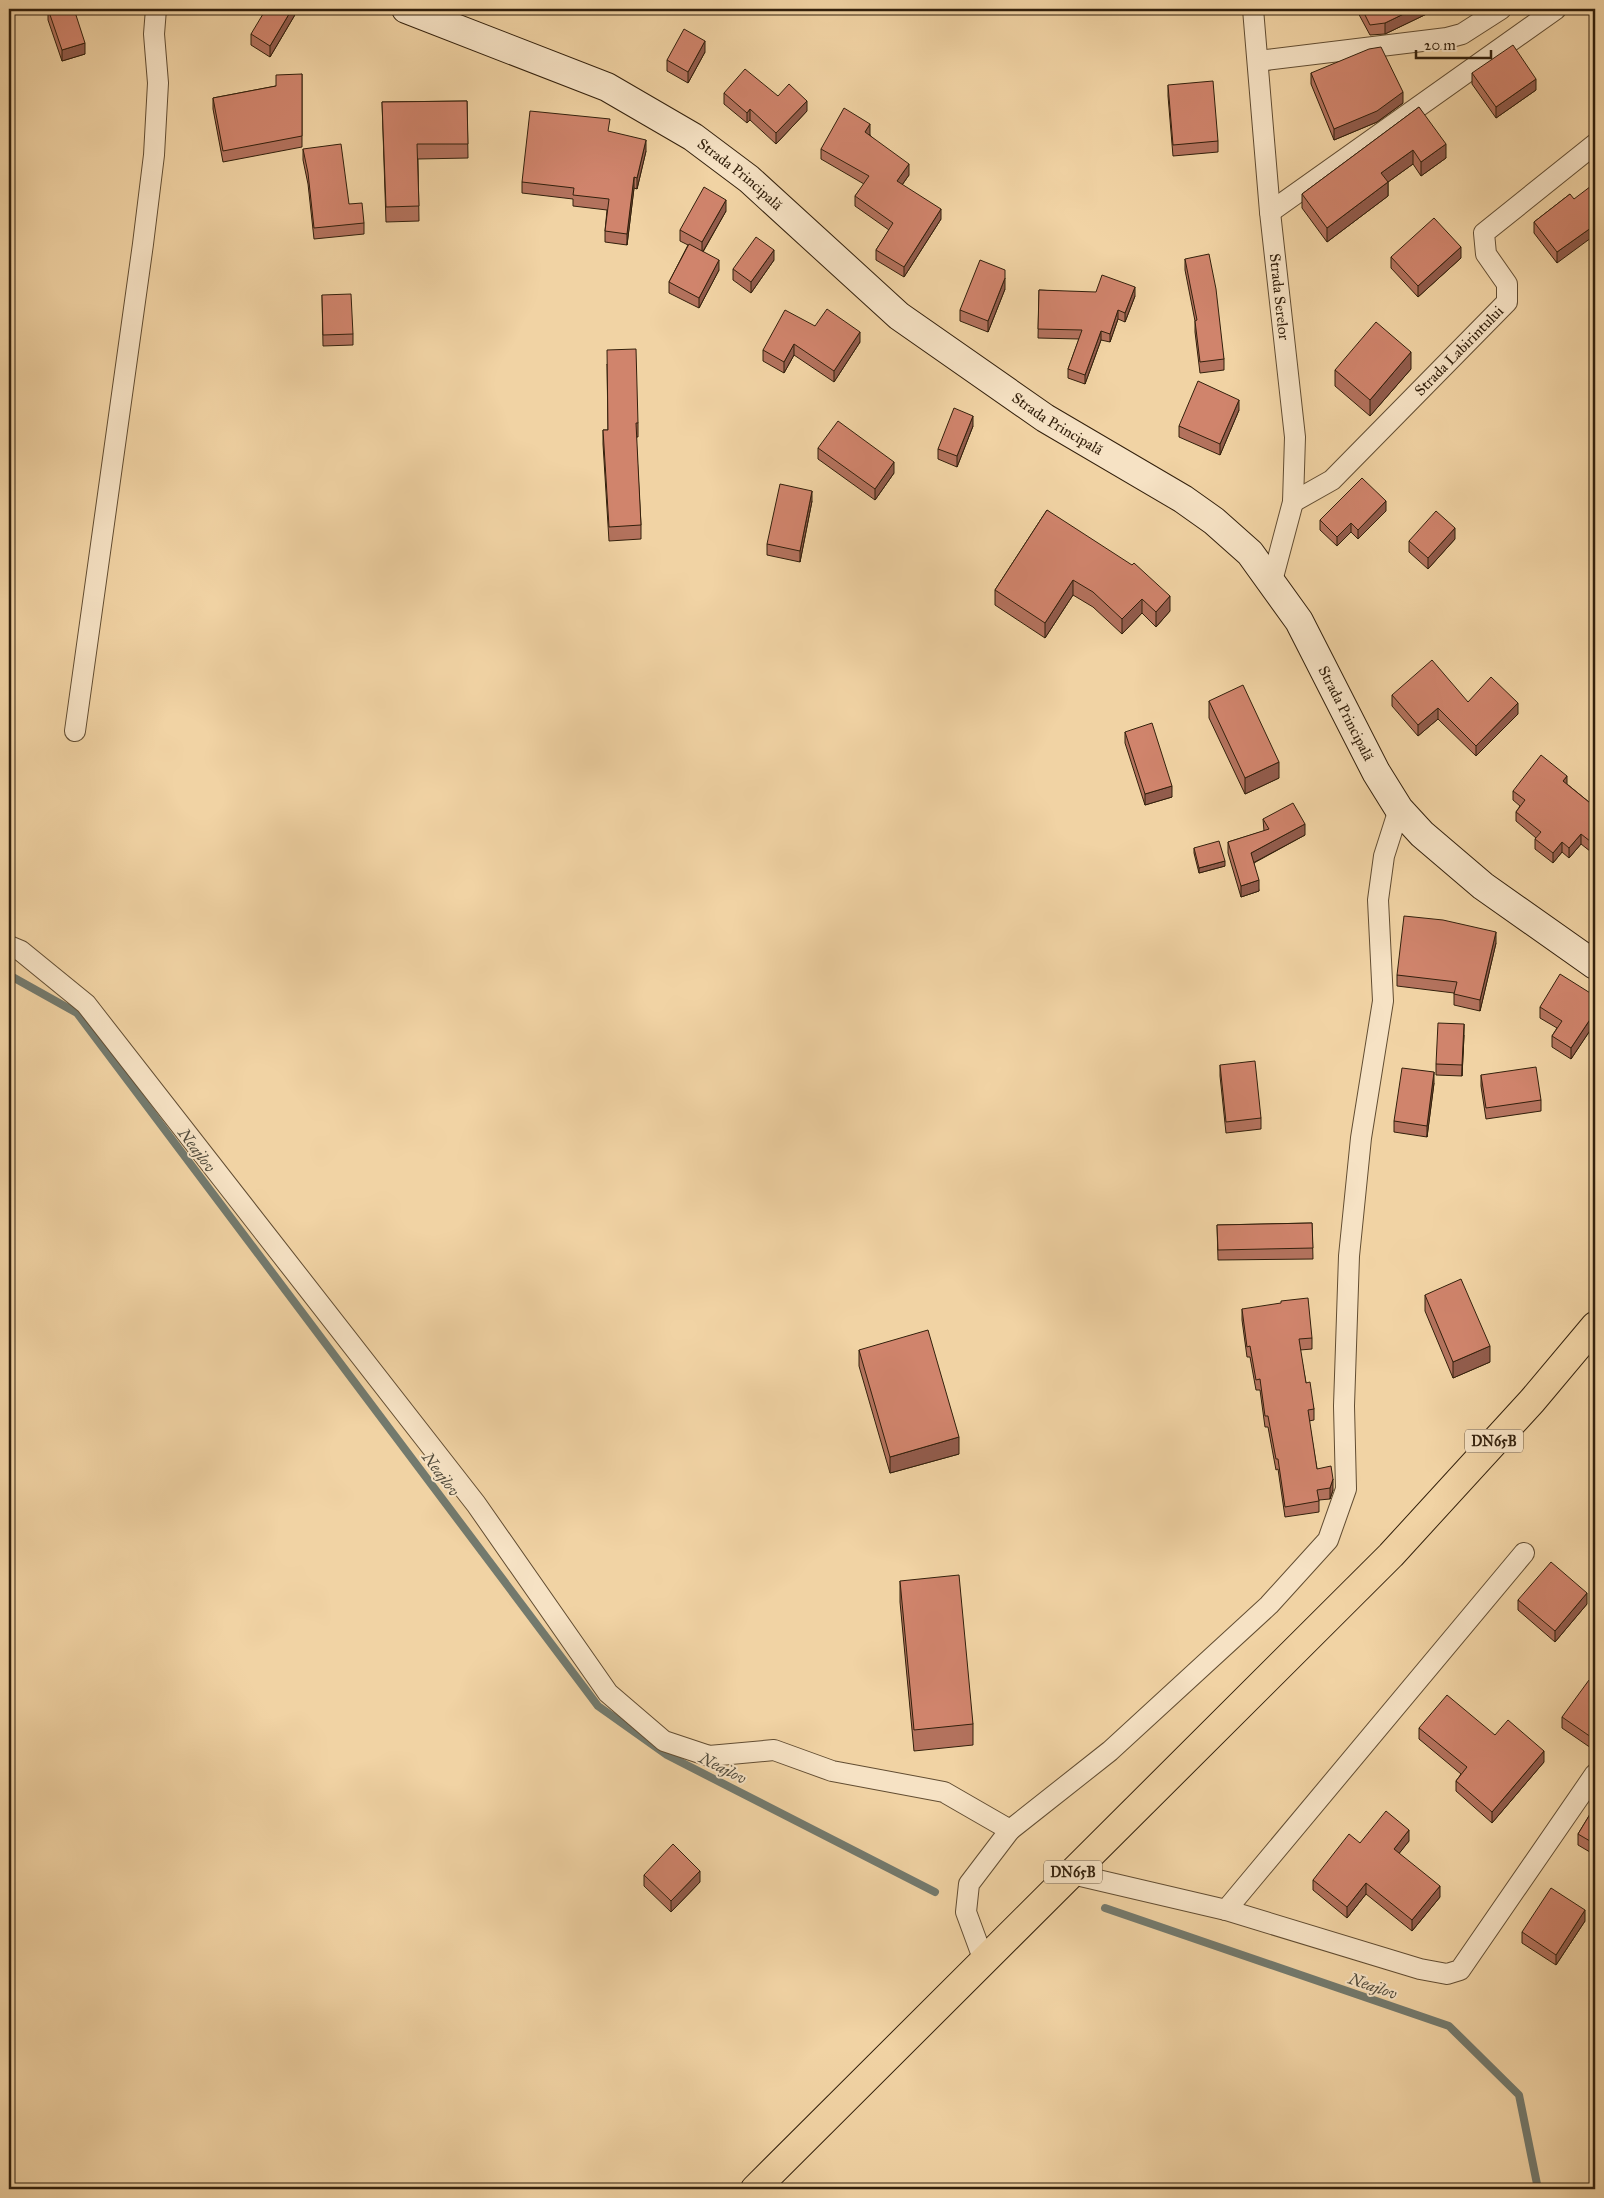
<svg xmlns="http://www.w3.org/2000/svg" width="1604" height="2198" viewBox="0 0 1604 2198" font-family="'IM FELL Great Primer',serif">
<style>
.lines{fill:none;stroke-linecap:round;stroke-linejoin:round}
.stream{stroke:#737a6e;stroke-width:8}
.minor-casing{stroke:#624d32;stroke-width:22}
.secondary-casing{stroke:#33200c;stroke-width:30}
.primary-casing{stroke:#33200c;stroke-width:30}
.minor{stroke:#f6e2c4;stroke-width:20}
.secondary{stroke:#f6e2c4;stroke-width:28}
.primary{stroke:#f1d3a4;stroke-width:28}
.wall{fill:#b3725d;stroke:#33200c}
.shaded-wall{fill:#925c4c;stroke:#33200c}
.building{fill:#d0846c;stroke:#33200c}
.labels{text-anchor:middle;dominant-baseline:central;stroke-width:4;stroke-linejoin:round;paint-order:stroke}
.shield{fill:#f6e2c4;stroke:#6e5a43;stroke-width:1}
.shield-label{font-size:14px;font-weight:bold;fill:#33200c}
.street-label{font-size:15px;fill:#33200c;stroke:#f6e2c4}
.water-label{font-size:16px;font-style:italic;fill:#534d3d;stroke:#f6e2c4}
</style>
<rect width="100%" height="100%" fill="#f1d3a4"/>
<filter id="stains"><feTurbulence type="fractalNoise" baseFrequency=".004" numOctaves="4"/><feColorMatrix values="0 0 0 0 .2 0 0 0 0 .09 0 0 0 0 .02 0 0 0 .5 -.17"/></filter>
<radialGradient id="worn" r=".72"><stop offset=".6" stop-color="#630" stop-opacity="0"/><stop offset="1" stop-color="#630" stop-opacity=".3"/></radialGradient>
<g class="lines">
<g class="stream">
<polyline points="9,975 77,1013 598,1706 667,1755 935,1892"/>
<polyline points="1105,1908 1449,2026 1519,2095 1538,2189"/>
</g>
<defs>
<g id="minor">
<path id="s1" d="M 1253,9 L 1270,212 L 1295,437 L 1293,502 L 1272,581"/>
<polyline points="1258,61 1447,38 1462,34 1501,9"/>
<polyline points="1270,212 1556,9"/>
<path id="s2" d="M 1293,502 L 1332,480 L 1507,302 L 1507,284 L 1486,254 L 1484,233 L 1595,144"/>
<polyline points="75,731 143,244 154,155 158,83 154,34 156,9"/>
<polyline points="9,946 21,951 86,1004 476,1504 608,1693 664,1741 709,1756 774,1750 832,1771 944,1792 1010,1830 1110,1751 1269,1605 1328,1540 1346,1489 1344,1406 1349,1256 1361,1138 1383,1001 1378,900 1384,856 1399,809"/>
<polyline points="1072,1874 1226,1910 1420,1969 1447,1974 1460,1970 1595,1774"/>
<polyline points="1226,1910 1524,1553"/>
<polyline points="984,1961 966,1912 969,1884 1010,1830"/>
</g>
<g id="secondary">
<path id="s3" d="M 406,9 L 607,87 L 693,137 L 749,179 L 899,316 L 1045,418 L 1183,499 L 1214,521 L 1250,553 L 1299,621 L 1376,772 L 1399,809 L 1422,834 L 1483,886 L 1595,965"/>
</g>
<polyline id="primary" points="755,2189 1391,1555 1532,1401 1595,1326"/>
</defs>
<use href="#minor" class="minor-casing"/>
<use href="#secondary" class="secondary-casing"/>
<use href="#primary" class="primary-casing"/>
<use href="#minor" class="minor"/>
<use href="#secondary" class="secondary"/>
<use href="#primary" class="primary"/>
</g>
<g class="wall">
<polygon points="48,9 85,54 62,61 48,20"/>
<polygon points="296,9 296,13 270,57 251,45 251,34"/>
<polygon points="1356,9 1437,9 1385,34 1370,35"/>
<polygon points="705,52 688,83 667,71 667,60"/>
<polygon points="1311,73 1403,103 1377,122 1334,140 1311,84"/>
<polygon points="1472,73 1536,90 1496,118 1472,84"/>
<polygon points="302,74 302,147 223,162 213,109 213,98 276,86"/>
<polygon points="1168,85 1218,141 1218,152 1173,156 1168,96"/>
<polygon points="724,93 778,96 807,111 776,144 750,120 747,123 724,104"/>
<polygon points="467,101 468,158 418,159 419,221 386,222 382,102"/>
<polygon points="1419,107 1446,158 1421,176 1413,164 1388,182 1388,196 1327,242 1302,208 1302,194"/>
<polygon points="610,132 646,151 637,189 634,188 627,245 605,242 605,231 607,210 573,206 573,199 522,193 522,182"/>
<polygon points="870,134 870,135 909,175 902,185 941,219 904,277 876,260 876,250 889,230 855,206 855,196 864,184 821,159 821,149"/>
<polygon points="303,149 349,204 364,223 364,234 314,239 308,184 303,160"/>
<polygon points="1570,194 1557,263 1534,233 1534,222"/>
<polygon points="726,211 703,252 719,270 699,308 669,293 669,282 688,245 680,241 680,230"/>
<polygon points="1391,257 1461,258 1418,297 1391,268"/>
<polygon points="1185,259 1224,359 1224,370 1200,373 1195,332 1195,321 1185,270"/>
<polygon points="774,260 751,293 733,280 733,269"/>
<polygon points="1005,289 988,332 960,321 960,310"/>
<polygon points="1039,290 1135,296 1125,322 1118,319 1110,342 1101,340 1085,384 1068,378 1068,369 1079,339 1038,338"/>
<polygon points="322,295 353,334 353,345 323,346"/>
<polygon points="815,326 860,342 834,382 794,355 784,373 763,361 763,350"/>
<polygon points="607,364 638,423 638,437 636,437 641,525 641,539 609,541 603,444 603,430 608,430"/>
<polygon points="1411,369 1370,416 1335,386 1335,370"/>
<polygon points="1239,410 1220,455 1179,437 1179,426"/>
<polygon points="973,426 957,467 938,459 938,449"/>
<polygon points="818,448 894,473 875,500 818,459"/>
<polygon points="812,501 800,562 767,555 767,544"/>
<polygon points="1047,510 1170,611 1156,627 1142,613 1122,634 1093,607 1073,595 1045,638 995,605 995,590"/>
<polygon points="1386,511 1358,539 1351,532 1337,546 1320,530 1320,520"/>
<polygon points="1455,539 1428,569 1409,552 1409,541"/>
<polygon points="1392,695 1468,702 1518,714 1476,756 1438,719 1418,736 1392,706"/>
<polygon points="1209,701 1279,778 1245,794 1209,718"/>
<polygon points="1125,732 1172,797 1145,805 1125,743"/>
<polygon points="1567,784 1595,807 1595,855 1581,844 1569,858 1562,852 1553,863 1535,849 1535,839 1536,838 1516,821 1516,812 1520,806 1513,800 1513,791"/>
<polygon points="1263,819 1305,835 1254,863 1259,891 1241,897 1228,853 1228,842 1264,831"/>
<polygon points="1194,848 1225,866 1199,873 1194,853"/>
<polygon points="1496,943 1480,1011 1454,1005 1454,993 1397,986 1397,975"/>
<polygon points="1595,996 1595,1023 1571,1059 1552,1047 1552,1036 1557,1028 1540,1018 1540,1007"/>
<polygon points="1464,1035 1462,1076 1436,1075 1436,1064"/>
<polygon points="1220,1065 1261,1118 1261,1129 1226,1133 1220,1076"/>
<polygon points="1481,1075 1541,1100 1541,1111 1486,1119 1481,1086"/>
<polygon points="1434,1083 1427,1137 1394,1132 1394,1121"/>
<polygon points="1312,1223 1313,1259 1218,1260 1217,1225"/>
<polygon points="1425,1295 1490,1362 1453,1378 1425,1311"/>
<polygon points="1242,1309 1312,1338 1312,1349 1300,1350 1306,1383 1314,1409 1314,1420 1309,1421 1317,1469 1333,1490 1330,1499 1319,1500 1319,1512 1285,1517 1278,1469 1276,1470 1268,1427 1265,1427 1260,1390 1256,1390 1250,1357 1247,1357 1242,1320"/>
<polygon points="859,1350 959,1454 890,1473 859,1366"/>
<polygon points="900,1581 973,1724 973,1745 914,1751 900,1602"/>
<polygon points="1518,1600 1587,1604 1555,1642 1518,1610"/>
<polygon points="1595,1685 1595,1742 1591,1748 1562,1728 1562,1717"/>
<polygon points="1419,1728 1495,1735 1544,1762 1492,1823 1456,1791 1456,1781 1461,1774 1419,1739"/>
<polygon points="1595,1806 1595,1855 1578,1845 1578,1834"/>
<polygon points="1409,1841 1399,1853 1440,1897 1412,1931 1366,1894 1347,1918 1313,1890 1313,1880 1360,1843"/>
<polygon points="644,1875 700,1882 671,1912 644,1886"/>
<polygon points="1585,1921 1556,1965 1522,1943 1522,1932"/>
</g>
<g class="shaded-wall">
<polygon points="292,9 296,9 296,13 270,57 270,46"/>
<polygon points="1414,9 1437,9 1385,34 1385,23"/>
<polygon points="705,41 705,52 688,83 688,72"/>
<polygon points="85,43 85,54 62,61 62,50"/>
<polygon points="1536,79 1536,90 1496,118 1496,107"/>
<polygon points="1403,92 1403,103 1377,122 1334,140 1334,129"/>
<polygon points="807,101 807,111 776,144 776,133"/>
<polygon points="750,109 750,120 747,123 747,113"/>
<polygon points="870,124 870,134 865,142 865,132"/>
<polygon points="646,140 646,151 637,189 637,178"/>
<polygon points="1446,144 1446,158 1421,176 1421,162"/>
<polygon points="1413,150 1413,164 1381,187 1381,173"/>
<polygon points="909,164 909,175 897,192 897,181"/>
<polygon points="634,177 634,188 627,245 627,234"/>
<polygon points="1388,182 1388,196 1327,242 1327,228"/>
<polygon points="726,200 726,211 702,253 702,242"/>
<polygon points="941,209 941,219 904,277 904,267"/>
<polygon points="1595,225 1595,235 1557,263 1557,252"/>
<polygon points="1461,247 1461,258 1418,297 1418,286"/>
<polygon points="774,250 774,260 751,293 751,282"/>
<polygon points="719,260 719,270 699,308 699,298"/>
<polygon points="1005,278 1005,289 988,332 988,321"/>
<polygon points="1135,287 1135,296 1125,322 1125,313"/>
<polygon points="1118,310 1118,319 1110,342 1110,334"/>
<polygon points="1101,331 1101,340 1085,384 1085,375"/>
<polygon points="860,332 860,342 834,382 834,371"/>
<polygon points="794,344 794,355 784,373 784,362"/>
<polygon points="1411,352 1411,369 1370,416 1370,400"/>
<polygon points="1239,400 1239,410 1220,455 1220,444"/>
<polygon points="973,416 973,426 957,467 957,456"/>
<polygon points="894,462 894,473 875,500 875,489"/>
<polygon points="812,491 812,501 800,562 800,551"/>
<polygon points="1386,501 1386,511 1358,539 1358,530"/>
<polygon points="1351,523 1351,532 1337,546 1337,537"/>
<polygon points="1455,528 1455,539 1428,569 1428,558"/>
<polygon points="1073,580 1073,595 1045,638 1045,623"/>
<polygon points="1170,596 1170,611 1156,627 1156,612"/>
<polygon points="1142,599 1142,613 1122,634 1122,619"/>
<polygon points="1518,703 1518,714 1476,756 1476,746"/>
<polygon points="1438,708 1438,719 1418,736 1418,725"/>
<polygon points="1279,762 1279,778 1245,794 1245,778"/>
<polygon points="1567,776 1567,786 1563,781"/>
<polygon points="1172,786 1172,797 1145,805 1145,794"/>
<polygon points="1305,824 1305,835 1251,864 1251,853"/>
<polygon points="1581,834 1581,844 1569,858 1569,848"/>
<polygon points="1562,842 1562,852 1553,863 1553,853"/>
<polygon points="1225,861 1225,866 1199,873 1199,868"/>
<polygon points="1259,880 1259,891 1241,897 1241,886"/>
<polygon points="1496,932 1496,943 1480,1011 1480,1000"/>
<polygon points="1595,1012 1595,1023 1571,1059 1571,1048"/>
<polygon points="1464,1024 1464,1035 1462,1076 1462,1065"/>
<polygon points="1434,1072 1434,1083 1427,1137 1427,1126"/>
<polygon points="1490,1346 1490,1362 1453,1378 1453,1362"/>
<polygon points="959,1437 959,1454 890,1473 890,1457"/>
<polygon points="1333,1479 1333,1490 1330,1499 1330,1488"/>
<polygon points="1587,1593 1587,1604 1555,1642 1555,1631"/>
<polygon points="1595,1731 1595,1742 1591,1748 1591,1737"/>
<polygon points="1544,1751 1544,1762 1492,1823 1492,1812"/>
<polygon points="1409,1830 1409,1841 1394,1860 1394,1849"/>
<polygon points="700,1871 700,1882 671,1912 671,1901"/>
<polygon points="1366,1883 1366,1894 1347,1918 1347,1907"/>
<polygon points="1440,1886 1440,1897 1412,1931 1412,1920"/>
<polygon points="1585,1910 1585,1921 1556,1965 1556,1955"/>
</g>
<g class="building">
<polygon points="48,9 74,9 85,43 62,50"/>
<polygon points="266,9 292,9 270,46 251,34"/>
<polygon points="1362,9 1414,9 1385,23 1370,25"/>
<polygon points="684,29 705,41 688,72 667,60"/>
<polygon points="1513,45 1536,79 1496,107 1472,73"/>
<polygon points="1381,47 1403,92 1377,111 1334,129 1311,73 1369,49"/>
<polygon points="745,69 778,96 789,84 807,101 776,133 750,109 747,113 724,93"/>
<polygon points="302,74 302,136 223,151 213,98 276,86 276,75"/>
<polygon points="1213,81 1218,141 1173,145 1168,85"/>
<polygon points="467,101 468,144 417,144 419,206 386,207 382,102"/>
<polygon points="1419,107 1446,144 1421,162 1413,150 1381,173 1388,182 1327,228 1302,194"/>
<polygon points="844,108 870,124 865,132 909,164 897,181 941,209 904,267 876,250 893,223 855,196 869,176 821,149"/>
<polygon points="530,111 610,119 608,131 646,140 637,178 634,177 627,234 605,231 609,199 573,195 574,188 522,182"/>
<polygon points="341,144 349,204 362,203 364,223 314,228 308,173 303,149"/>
<polygon points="1595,183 1595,225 1557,252 1534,222 1570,194 1574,199"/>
<polygon points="704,187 726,200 702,242 680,230"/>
<polygon points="1434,218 1461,247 1418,286 1391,257"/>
<polygon points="756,237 774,250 751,282 733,269"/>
<polygon points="689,244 719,260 699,298 669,282"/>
<polygon points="1209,254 1216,289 1224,359 1200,362 1195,321 1197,320 1185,259"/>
<polygon points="980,260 1005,270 1005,278 988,321 960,310"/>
<polygon points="1102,275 1135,287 1125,313 1118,310 1110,334 1101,331 1085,375 1068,369 1082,330 1038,329 1039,290 1096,292"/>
<polygon points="351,294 353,334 323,335 322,295"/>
<polygon points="827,309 860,332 834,371 794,344 784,362 763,350 785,310 815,326"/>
<polygon points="1376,322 1411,352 1370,400 1335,370"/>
<polygon points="636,349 638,423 636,423 641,525 609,527 603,430 608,430 607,350"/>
<polygon points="1198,381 1239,400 1220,444 1179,426"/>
<polygon points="954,408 973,416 957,456 938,449"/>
<polygon points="838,421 894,462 875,489 818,448"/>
<polygon points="1362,478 1386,501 1358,530 1351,523 1337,537 1320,520"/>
<polygon points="780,484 812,491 800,551 767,544"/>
<polygon points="1047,510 1132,565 1134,563 1170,596 1156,612 1142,599 1122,619 1093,592 1073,580 1045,623 995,590"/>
<polygon points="1436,511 1455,528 1428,558 1409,541"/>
<polygon points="1432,660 1468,702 1491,677 1518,703 1476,746 1438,708 1418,725 1392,695"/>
<polygon points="1243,685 1279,762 1245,778 1209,701"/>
<polygon points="1152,723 1172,786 1145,794 1125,732"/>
<polygon points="1541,755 1567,776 1563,781 1595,807 1595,845 1581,834 1569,848 1562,842 1553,853 1535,839 1541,832 1516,812 1525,800 1513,791"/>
<polygon points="1293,803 1305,824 1251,853 1259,880 1241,886 1228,842 1269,829 1263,819"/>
<polygon points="1219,841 1225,861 1199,868 1194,848"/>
<polygon points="1404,916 1443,920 1496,932 1480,1000 1454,994 1457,982 1397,975"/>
<polygon points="1560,974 1595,996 1595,1012 1571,1048 1552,1036 1562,1021 1540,1007"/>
<polygon points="1438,1023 1464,1024 1462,1065 1436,1064"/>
<polygon points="1255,1061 1261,1118 1226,1122 1220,1065"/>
<polygon points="1536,1067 1541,1100 1486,1108 1481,1075"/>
<polygon points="1402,1068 1434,1072 1427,1126 1394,1121"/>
<polygon points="1312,1223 1313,1248 1218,1250 1217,1225"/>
<polygon points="1461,1279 1490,1346 1453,1362 1425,1295"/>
<polygon points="1308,1298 1312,1338 1299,1339 1306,1383 1310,1382 1314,1409 1308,1410 1317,1469 1331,1466 1333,1479 1330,1488 1317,1490 1319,1501 1285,1507 1278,1459 1276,1459 1268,1416 1265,1416 1260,1379 1256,1380 1250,1346 1247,1347 1242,1309 1281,1303 1281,1301"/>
<polygon points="928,1330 959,1437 890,1457 859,1350"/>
<polygon points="1551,1562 1587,1593 1555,1631 1518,1600"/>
<polygon points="959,1575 973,1724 914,1730 900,1581"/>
<polygon points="1589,1680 1595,1685 1595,1731 1591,1737 1562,1717"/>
<polygon points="1447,1695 1495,1735 1508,1720 1544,1751 1492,1812 1456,1781 1467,1767 1419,1728"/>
<polygon points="1595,1806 1595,1844 1578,1834"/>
<polygon points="1386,1811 1409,1830 1394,1849 1440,1886 1412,1920 1366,1883 1347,1907 1313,1880 1349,1834 1360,1843"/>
<polygon points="673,1844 700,1871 671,1901 644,1875"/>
<polygon points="1551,1888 1585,1910 1556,1955 1522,1932"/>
</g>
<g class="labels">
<g class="shield">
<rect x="1465" y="1429.5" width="58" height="23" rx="4"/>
<rect x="1044" y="1860.5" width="58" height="23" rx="4"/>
</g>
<g class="shield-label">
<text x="1494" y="1441">DN65B</text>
<text x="1073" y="1872">DN65B</text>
</g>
<g class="street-label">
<text stroke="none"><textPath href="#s3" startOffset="375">Strada Principală</textPath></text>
<text stroke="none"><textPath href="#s1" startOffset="289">Strada Serelor</textPath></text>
<text stroke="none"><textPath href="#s2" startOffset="226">Strada Labirintului</textPath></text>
<text stroke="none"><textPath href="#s3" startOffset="780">Strada Principală</textPath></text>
<text stroke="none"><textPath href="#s3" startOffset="1200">Strada Principală</textPath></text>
</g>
<g class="water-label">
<text transform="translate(197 1150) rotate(53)">Neajlov</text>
<text transform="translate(441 1474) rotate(53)">Neajlov</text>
<text transform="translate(723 1768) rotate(27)">Neajlov</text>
<text transform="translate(1373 1986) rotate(19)">Neajlov</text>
</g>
</g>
<rect width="1604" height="2198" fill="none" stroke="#f1d3a4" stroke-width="30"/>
<rect x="10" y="10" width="1584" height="2178" fill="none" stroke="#33200c" stroke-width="2.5"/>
<rect x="15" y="15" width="1574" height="2168" fill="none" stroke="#33200c"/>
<path d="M1416 50v8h75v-8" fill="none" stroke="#33200c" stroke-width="2.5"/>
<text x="1424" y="50" font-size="15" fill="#33200c" stroke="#f6e2c4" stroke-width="4" paint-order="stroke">20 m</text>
<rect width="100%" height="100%" filter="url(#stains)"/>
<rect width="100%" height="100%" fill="url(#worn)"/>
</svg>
